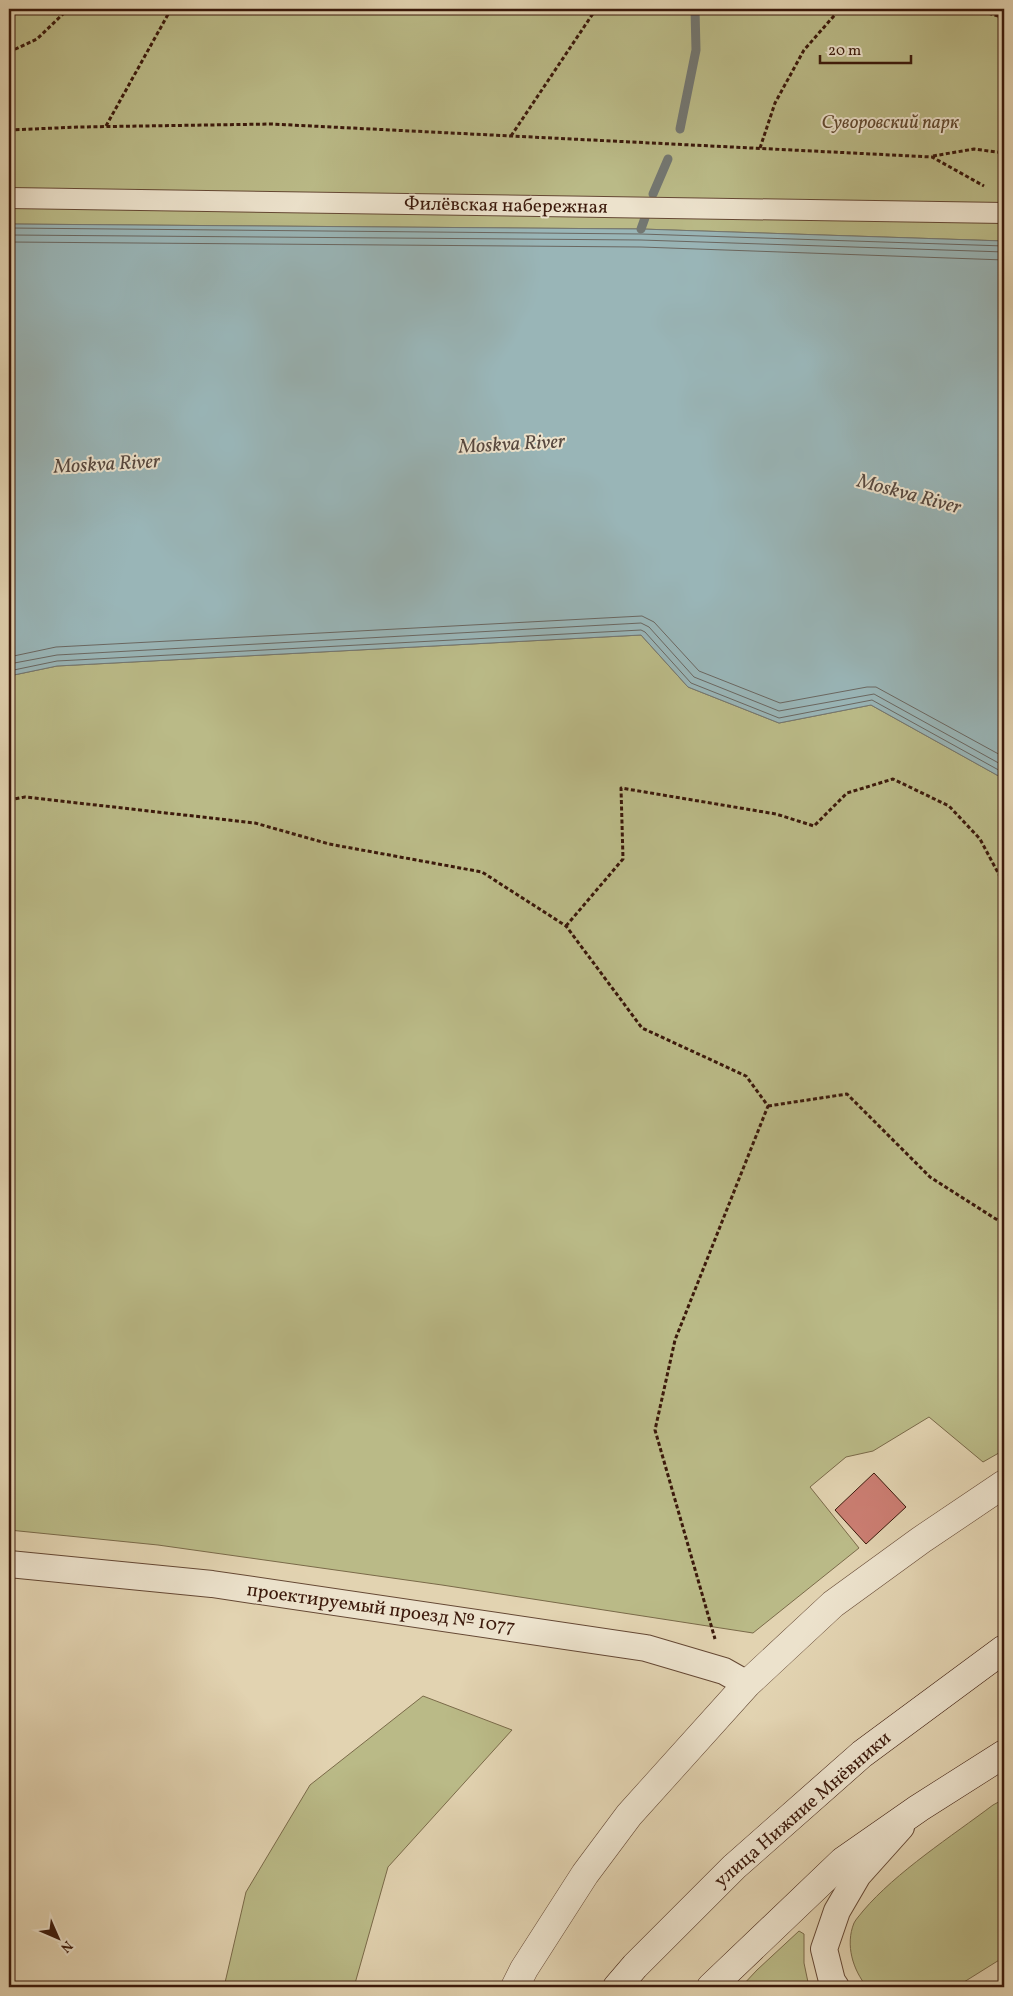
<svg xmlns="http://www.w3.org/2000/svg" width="1013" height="1996" viewBox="0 0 1013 1996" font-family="Vollkorn,serif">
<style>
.green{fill:#baba87;stroke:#7a6a49}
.water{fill:#99b5b7;stroke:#737772}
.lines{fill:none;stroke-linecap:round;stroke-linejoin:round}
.shore{stroke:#6a6761;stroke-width:1}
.stream{stroke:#737772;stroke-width:9}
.building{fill:#cc7e73;stroke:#3b190b}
.pedestrian-casing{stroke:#654834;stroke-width:22}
.minor-casing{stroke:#654834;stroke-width:28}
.tertiary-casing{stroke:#654834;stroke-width:29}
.secondary-casing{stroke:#3b190b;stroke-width:29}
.path{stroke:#3b190b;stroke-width:3;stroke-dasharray:4 2.5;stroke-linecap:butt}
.pedestrian{stroke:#ece2cc;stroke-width:20}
.minor{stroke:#ece2cc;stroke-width:26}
.tertiary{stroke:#ece2cc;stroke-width:28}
.secondary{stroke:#ece2cc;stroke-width:28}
.labels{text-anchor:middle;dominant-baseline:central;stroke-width:4;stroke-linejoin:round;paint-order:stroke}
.park-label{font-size:19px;font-style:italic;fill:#614930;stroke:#ece2cc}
.street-label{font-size:19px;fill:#3b190b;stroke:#ece2cc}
.water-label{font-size:20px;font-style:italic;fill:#57483f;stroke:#ece2cc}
</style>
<rect width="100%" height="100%" fill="#e2d3b1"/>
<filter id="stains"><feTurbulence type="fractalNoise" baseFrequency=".004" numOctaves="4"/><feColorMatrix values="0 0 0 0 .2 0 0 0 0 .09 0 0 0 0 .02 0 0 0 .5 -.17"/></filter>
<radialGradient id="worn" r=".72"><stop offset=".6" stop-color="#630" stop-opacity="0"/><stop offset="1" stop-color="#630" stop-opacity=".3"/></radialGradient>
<g class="green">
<polygon points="9,9 1004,9 1004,241 641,229 9,224"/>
<polygon points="641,635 688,687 779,723 871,705 1004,779 1004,1450 983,1462 929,1417 873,1451 846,1457 810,1487 859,1548 753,1633 442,1585 158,1545 9,1530 9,676 57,666"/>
<polygon points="423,1696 512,1730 388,1867 354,1987 224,1987 246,1892 310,1785"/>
<path d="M 1004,1799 L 1004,1957 L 956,1987 L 867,1987 C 853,1970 845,1945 854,1923 C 856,1919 860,1915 863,1911 C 896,1872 952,1836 993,1805 Z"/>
<polygon points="799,1931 804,1934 804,1963 809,1987 741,1987 757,1970"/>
</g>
<polygon class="water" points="9,224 641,229 1004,241 1004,779 871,705 779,723 688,687 641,635 57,666 9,676"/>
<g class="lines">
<g class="shore">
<polyline points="9,228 641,234 1004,246"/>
<polyline points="9,235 641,240 1004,252"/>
<polyline points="9,242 641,247 1004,260"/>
<polyline points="9,657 56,647 642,616 654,622 699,671 780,703 867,687 876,687 1004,757"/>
<polyline points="9,664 57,655 641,623 649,627 694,677 779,711 874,694 1004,766"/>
<polyline points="9,671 57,661 641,630 645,632 691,683 779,718 872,700 1004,773"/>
</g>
<g class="stream">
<polyline points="680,129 696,50 695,9"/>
<polyline points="653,194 668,159"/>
<polyline points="641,229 646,215"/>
</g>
</g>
<polygon class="building" points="874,1473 906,1507 866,1544 835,1510"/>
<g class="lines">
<defs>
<polyline id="pedestrian" points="9,198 1004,213"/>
<g id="minor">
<polyline points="9,1564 212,1584 646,1648 724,1671 747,1684"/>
<polyline points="836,1987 832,1981 824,1949 837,1911 858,1875 901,1827"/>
</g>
<polyline id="tertiary" points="515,1987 524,1969 585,1874 629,1815 747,1684 833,1604 921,1540 1004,1484"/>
<g id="secondary">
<polyline points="617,1987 635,1966 734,1867 862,1754 1004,1649"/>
<polyline points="711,1987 843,1861 919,1808 1004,1754"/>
</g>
</defs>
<use href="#pedestrian" class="pedestrian-casing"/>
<use href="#minor" class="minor-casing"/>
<use href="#tertiary" class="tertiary-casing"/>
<use href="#secondary" class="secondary-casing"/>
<g class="path">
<polyline points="976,9 1004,18"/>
<polyline points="9,52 37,39 65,12 66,9"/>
<polyline points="106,126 171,9"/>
<polyline points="9,130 79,127 271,124 932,157 984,186"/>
<polyline points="511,136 596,9"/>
<polyline points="760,148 775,103 804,50 840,9"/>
<polyline points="933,156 974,149 1004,153"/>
<polyline points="9,800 25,797 255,823 329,844 482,872 566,926 642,1028 746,1076 768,1106 675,1340 655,1430 715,1639"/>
<polyline points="566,926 623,859 621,788 776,814 814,826 847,793 893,779 949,806 980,839 1004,884"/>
<polyline points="768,1106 847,1094 930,1177 999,1221 1004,1221"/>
</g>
<use href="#pedestrian" class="pedestrian"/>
<use href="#minor" class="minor"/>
<use href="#tertiary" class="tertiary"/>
<use href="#secondary" class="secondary"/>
</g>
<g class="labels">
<g class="park-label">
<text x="890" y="123">Суворовский парк</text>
</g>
<g class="street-label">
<text transform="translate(506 206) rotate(1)">Филёвская набережная</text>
<text transform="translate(381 1609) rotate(8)">проектируемый проезд № 1077</text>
<text transform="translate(803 1810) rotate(-41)">улица Нижние Мнёвники</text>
</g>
<g class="water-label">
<text transform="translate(512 445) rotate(-3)">Moskva River</text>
<text transform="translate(107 465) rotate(-3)">Moskva River</text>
<text transform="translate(909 495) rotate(15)">Moskva River</text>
</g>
</g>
<rect width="1013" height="1996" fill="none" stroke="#e2d3b1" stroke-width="30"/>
<rect x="10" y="10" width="993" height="1976" fill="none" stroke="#3b190b" stroke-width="2.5"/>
<rect x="15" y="15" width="983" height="1966" fill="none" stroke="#3b190b"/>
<g transform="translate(58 1938) rotate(135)" stroke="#ece2cc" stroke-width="4" paint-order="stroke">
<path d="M0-4L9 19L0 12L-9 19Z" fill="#3b190b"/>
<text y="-8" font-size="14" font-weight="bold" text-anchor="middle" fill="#3b190b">N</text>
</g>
<path d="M820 55v8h91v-8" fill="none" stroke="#3b190b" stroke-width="2.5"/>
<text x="828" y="55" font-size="15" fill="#3b190b" stroke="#ece2cc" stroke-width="4" paint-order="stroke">20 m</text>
<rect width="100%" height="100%" filter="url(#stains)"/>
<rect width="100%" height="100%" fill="url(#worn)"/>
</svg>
